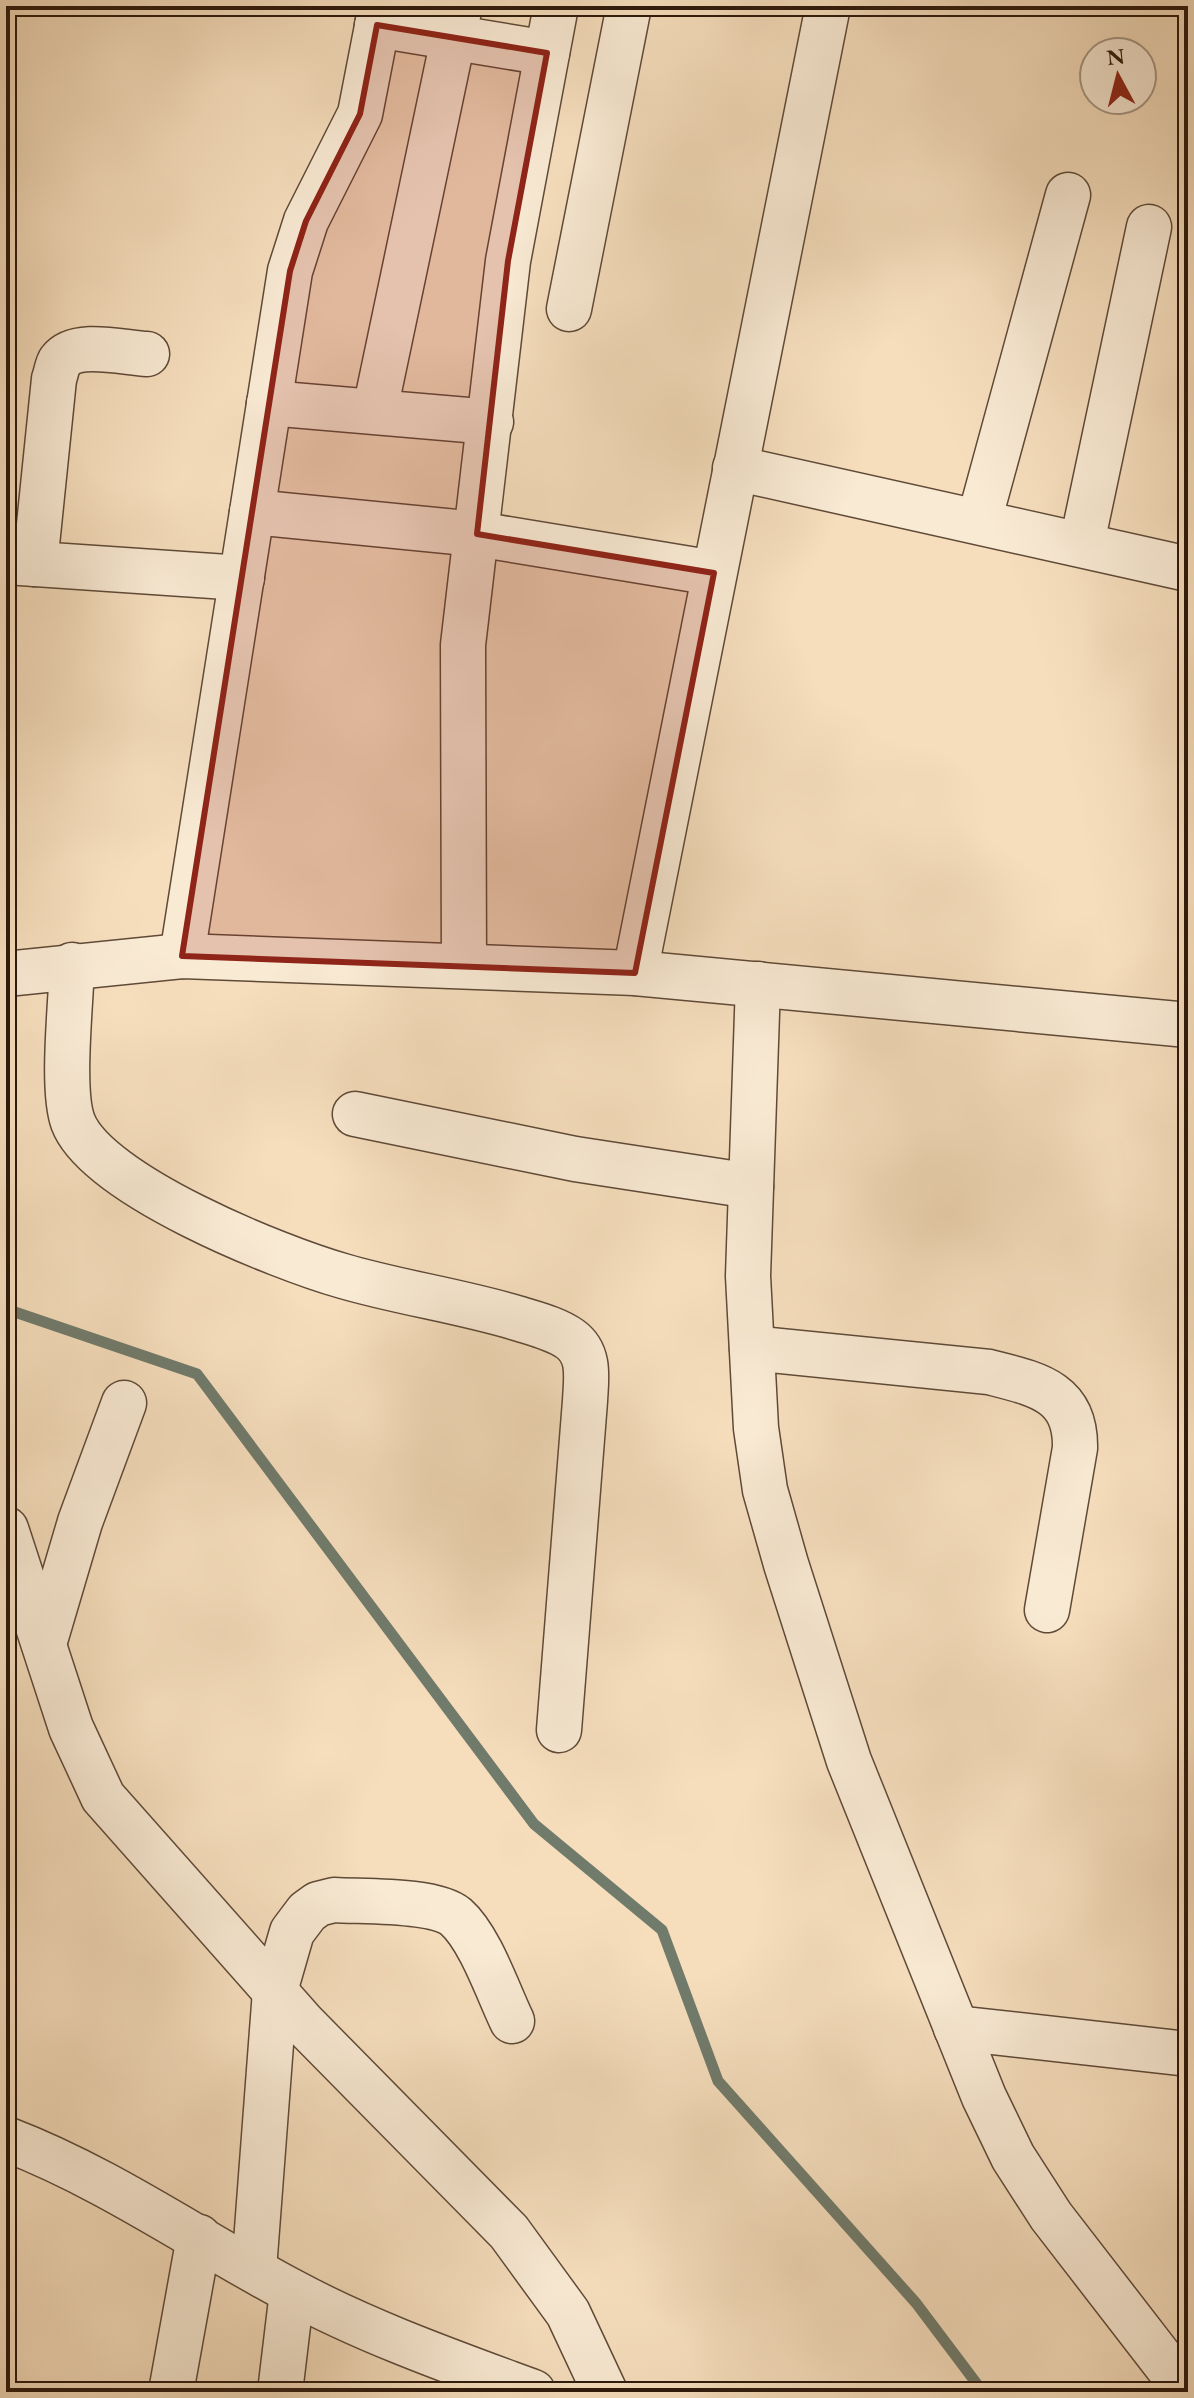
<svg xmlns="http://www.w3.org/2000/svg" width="1194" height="2398" viewBox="0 0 1194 2398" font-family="'EB Garamond',serif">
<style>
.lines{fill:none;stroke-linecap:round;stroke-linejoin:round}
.stream{stroke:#707b6c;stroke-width:11}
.minor-casing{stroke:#5f4a38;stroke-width:47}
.minor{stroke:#f9ead4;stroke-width:44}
.marked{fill:#8f2418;fill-opacity:0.2;stroke:#8f2418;stroke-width:6;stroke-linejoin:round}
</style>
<rect width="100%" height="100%" fill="#f6debd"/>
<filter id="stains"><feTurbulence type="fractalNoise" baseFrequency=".0025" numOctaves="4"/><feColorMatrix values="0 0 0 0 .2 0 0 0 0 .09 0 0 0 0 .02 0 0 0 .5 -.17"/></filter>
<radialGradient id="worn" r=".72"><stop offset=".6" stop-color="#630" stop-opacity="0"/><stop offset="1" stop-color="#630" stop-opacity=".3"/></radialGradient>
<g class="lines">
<polyline class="stream" points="6,1309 197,1374 534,1824 662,1930 718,2081 916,2303 983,2392"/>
<defs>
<g id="minor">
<polyline points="377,25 547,53"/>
<polyline points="569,309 629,6"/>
<polyline points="269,403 491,422"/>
<polyline points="375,410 460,6"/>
<polyline points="735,468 1188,569"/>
<polyline points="252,512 477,534 714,573"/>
<polyline points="979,521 1068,195"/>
<polyline points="1082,543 1149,227"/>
<polyline points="6,562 242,578"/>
<path d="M 35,564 L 54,379 C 56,374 57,365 60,361 C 76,340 124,353 147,354"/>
<polyline points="182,956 290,271 306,221 360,114 381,6"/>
<path d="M 72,965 C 71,1003 61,1090 73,1122 C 97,1185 279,1258 343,1276 C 401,1293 461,1301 520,1319 C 536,1324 556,1329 570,1339 C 591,1354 586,1379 585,1401 L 559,1730"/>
<polyline points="464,966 463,645 508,261 556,6"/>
<polyline points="635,973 828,6"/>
<polyline points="6,974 182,956 635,973 1188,1025"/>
<polyline points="758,984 748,1276 756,1428 765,1490 786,1564 849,1761 984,2097 1013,2157 1051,2216 1187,2392"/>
<polyline points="355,1114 575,1159 751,1186"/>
<path d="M 752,1348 L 989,1372 C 1036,1384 1076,1391 1075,1448 L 1047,1610"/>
<polyline points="6,1529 71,1728 103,1797 304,2024 509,2232 568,2313 605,2392"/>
<polyline points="44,1644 80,1522 124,1403"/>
<polyline points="956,2028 1188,2054"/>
<path d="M 6,2139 C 108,2178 195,2240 291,2291 C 367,2332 452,2362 533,2392"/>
<path d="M 254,2269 L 275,1991 L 292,1932 L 307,1912 L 318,1904 L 334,1900 C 364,1902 434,1899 456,1917 C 480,1938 498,1992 512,2021"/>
<polyline points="171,2392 199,2237"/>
<polyline points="280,2392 292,2292"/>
</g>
</defs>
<use href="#minor" class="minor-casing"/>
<use href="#minor" class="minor"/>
</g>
<path class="marked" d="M 377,25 L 547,53 L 508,261 L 477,534 L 714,573 L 635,973 L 182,956 L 290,271 L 306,221 L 360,114 Z"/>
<rect width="1194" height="2398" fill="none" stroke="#f6debd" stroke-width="32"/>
<rect x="8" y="8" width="1178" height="2382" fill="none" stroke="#2d190c" stroke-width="4"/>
<rect x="16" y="16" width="1162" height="2366" fill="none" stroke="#2d190c" stroke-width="2"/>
<g transform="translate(1118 76) rotate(353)"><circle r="38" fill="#f9ead4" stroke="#a79684" stroke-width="2"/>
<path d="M0-6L14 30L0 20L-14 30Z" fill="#8f2418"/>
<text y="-12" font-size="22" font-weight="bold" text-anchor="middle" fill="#2d190c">N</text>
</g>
<rect width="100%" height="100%" filter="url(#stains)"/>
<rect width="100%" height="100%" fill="url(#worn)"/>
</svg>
